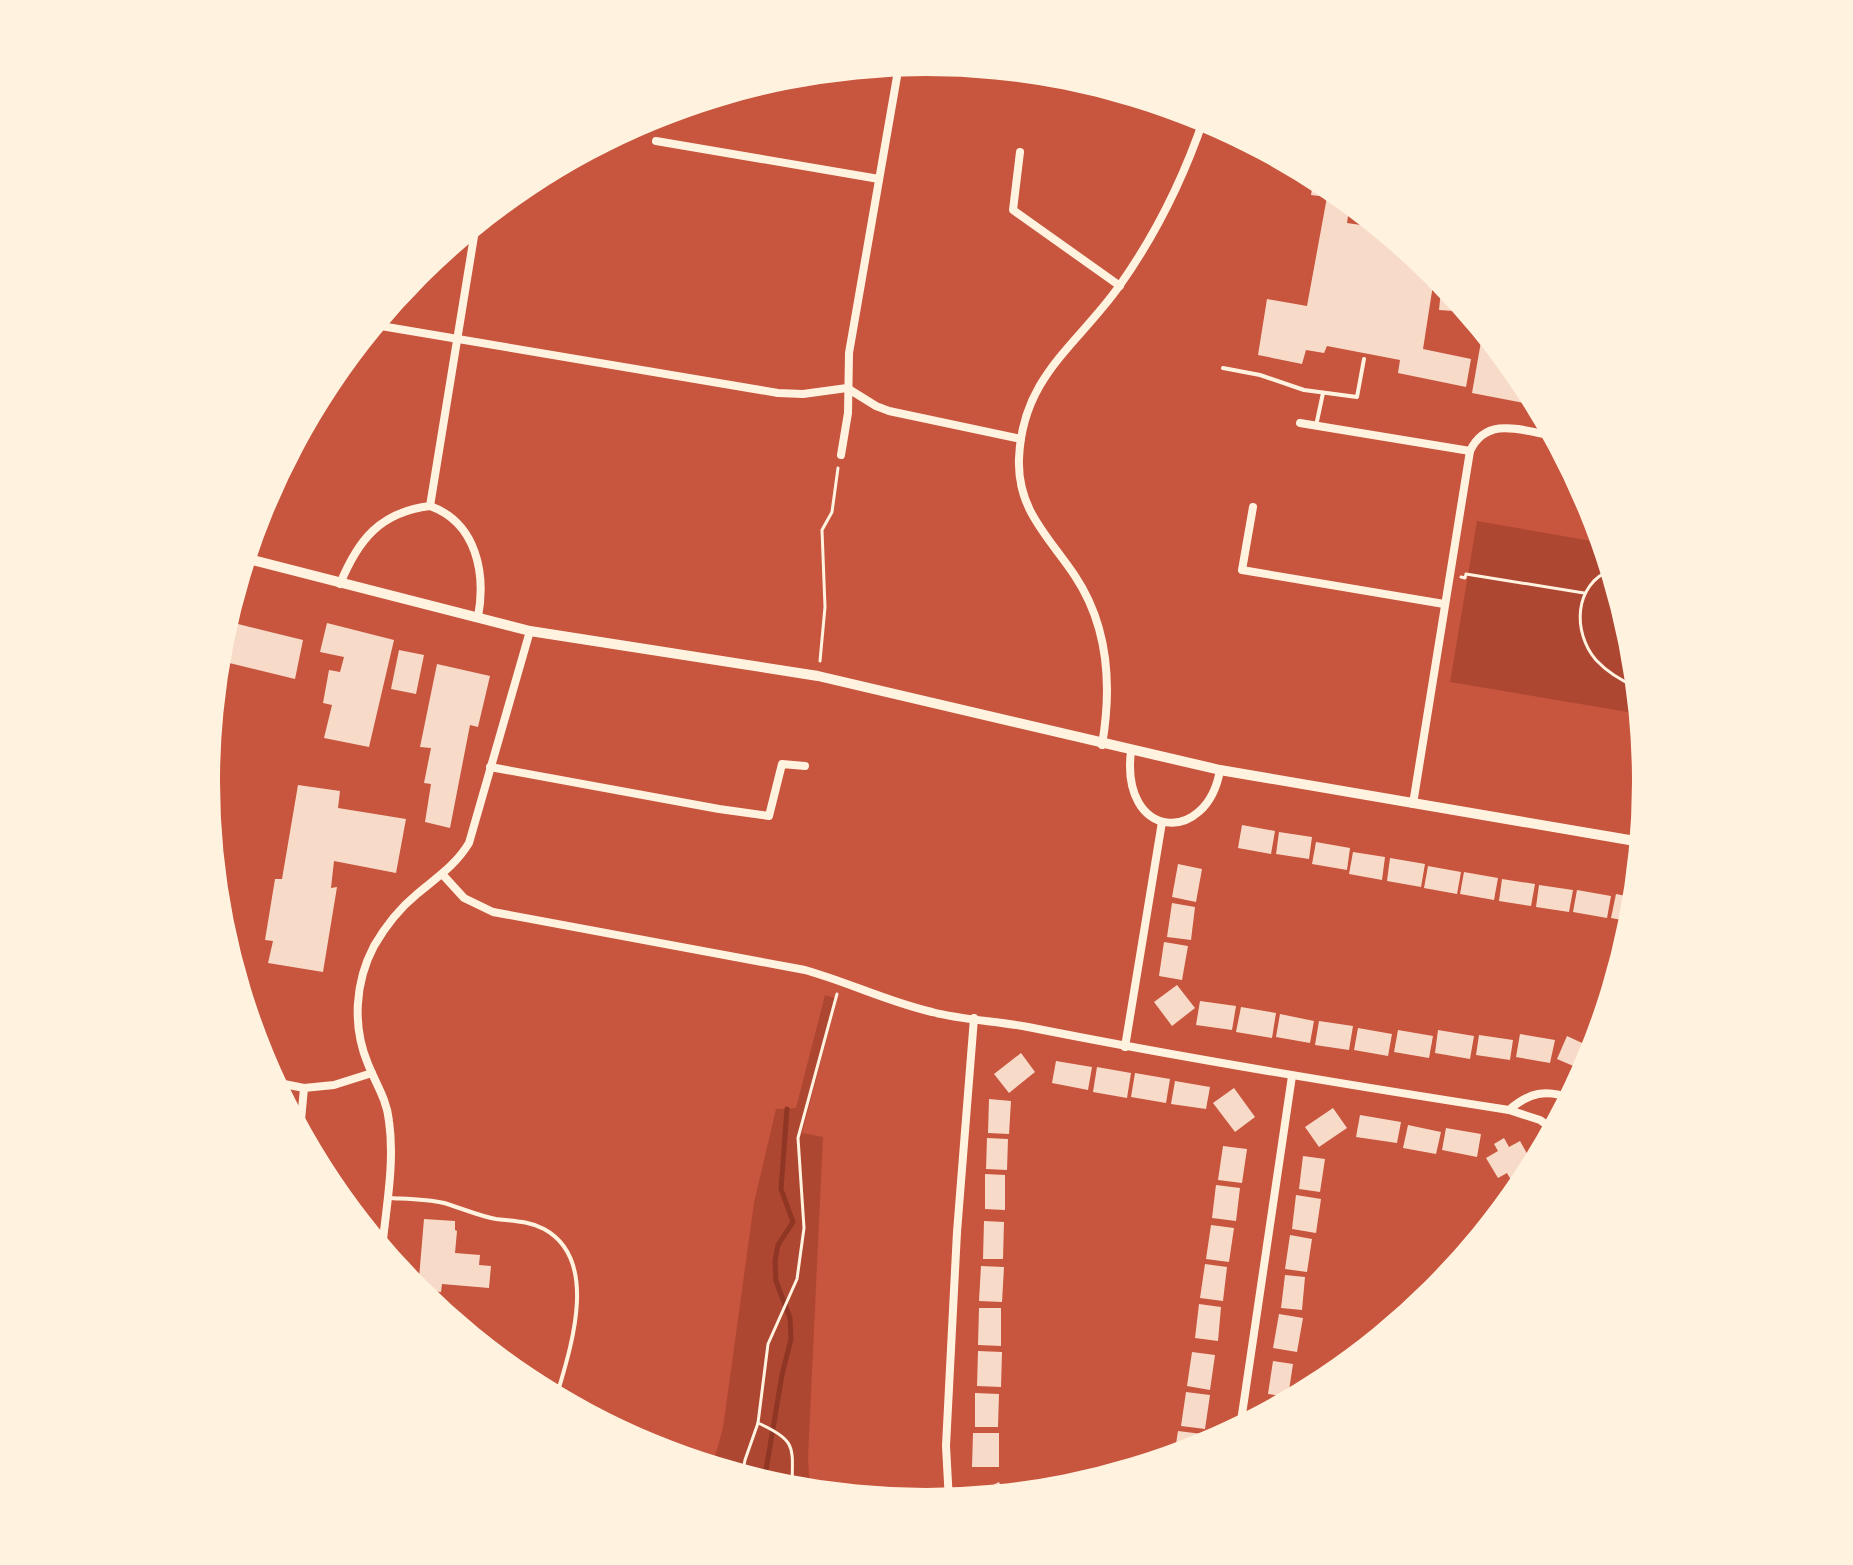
<svg xmlns="http://www.w3.org/2000/svg" width="1853" height="1565" viewBox="0 0 1853 1565" font-family="Lato,sans-serif">
<style>
.green{fill:#ae4732}
.lines{fill:none;stroke-linecap:round;stroke-linejoin:round}
.stream{stroke:#8f3625;stroke-width:5}
.building{fill:#f7dbc8}
.path{stroke:#fff3e0;stroke-width:3}
.service{stroke:#fff3e0;stroke-width:4}
.minor{stroke:#fff3e0;stroke-width:8}
.tertiary{stroke:#fff3e0;stroke-width:10}
</style>
<rect width="100%" height="100%" fill="#c8553d"/>
<g class="green">
<polygon points="1477,521 1603,543 1633,642 1640,714 1450,682"/>
<polygon points="825,995 837,999 802,1133 823,1137 808,1458 810,1492 785,1489 712,1467 723,1428 754,1203 776,1109 796,1108"/>
</g>
<g class="lines">
<polyline class="stream" points="764,1482 782,1375 791,1339 790,1318 776,1281 775,1261 778,1245 793,1222 781,1189 787,1109"/>
</g>
<g class="building">
<polygon points="1314,177 1350,203 1347,223 1381,228 1435,272 1423,349 1471,359 1466,387 1398,373 1400,360 1327,346 1324,353 1306,350 1302,364 1258,355 1267,299 1307,306 1327,197 1311,195"/>
<polygon points="1442,280 1468,312 1439,310"/>
<polygon points="1483,330 1526,383 1524,403 1472,393"/>
<polygon points="230,622 303,640 295,679 221,661"/>
<polygon points="327,623 394,640 369,747 324,738 332,705 323,703 329,670 340,672 344,657 320,652"/>
<polygon points="399,650 424,655 416,694 391,689"/>
<polygon points="437,664 490,676 478,727 470,725 450,828 425,822 431,784 424,783 431,748 420,747"/>
<polygon points="298,785 340,791 338,808 406,819 396,873 334,861 331,888 337,887 323,972 268,963 273,941 265,940 275,879 282,879"/>
<polygon points="1242,825 1275,831 1271,854 1238,848"/>
<polygon points="1279,832 1312,837 1309,859 1276,854"/>
<polygon points="1316,842 1350,848 1347,870 1312,864"/>
<polygon points="1353,852 1385,857 1382,880 1349,874"/>
<polygon points="1390,858 1425,864 1421,887 1387,881"/>
<polygon points="1178,864 1202,869 1196,902 1172,897"/>
<polygon points="1428,866 1461,872 1457,894 1424,888"/>
<polygon points="1464,872 1498,878 1494,900 1460,894"/>
<polygon points="1502,879 1535,884 1531,906 1499,901"/>
<polygon points="1539,885 1573,890 1569,912 1536,907"/>
<polygon points="1577,890 1611,896 1607,918 1573,912"/>
<polygon points="1616,894 1636,898 1633,922 1611,918"/>
<polygon points="1172,903 1195,907 1191,940 1167,937"/>
<polygon points="1164,942 1188,946 1182,980 1159,976"/>
<polygon points="1177,985 1195,1008 1172,1026 1154,1002"/>
<polygon points="1200,1001 1236,1006 1232,1030 1196,1025"/>
<polygon points="1241,1007 1276,1013 1272,1038 1236,1032"/>
<polygon points="1280,1014 1314,1021 1310,1043 1276,1037"/>
<polygon points="1319,1021 1353,1026 1349,1050 1315,1045"/>
<polygon points="1358,1028 1392,1034 1388,1056 1354,1050"/>
<polygon points="1398,1030 1433,1036 1429,1058 1394,1052"/>
<polygon points="1438,1030 1474,1036 1470,1059 1435,1053"/>
<polygon points="1520,1034 1555,1040 1550,1063 1516,1057"/>
<polygon points="1479,1035 1513,1040 1510,1060 1476,1055"/>
<polygon points="1567,1036 1595,1049 1585,1071 1557,1059"/>
<polygon points="1021,1053 1035,1072 1009,1093 994,1074"/>
<polygon points="1056,1061 1092,1067 1088,1090 1052,1083"/>
<polygon points="1097,1067 1131,1073 1127,1098 1093,1092"/>
<polygon points="1135,1073 1170,1079 1166,1103 1131,1097"/>
<polygon points="1175,1081 1210,1087 1206,1109 1171,1104"/>
<polygon points="1234,1088 1255,1117 1235,1132 1213,1103"/>
<polygon points="989,1099 1011,1101 1009,1134 988,1133"/>
<polygon points="1333,1108 1347,1128 1319,1147 1305,1127"/>
<polygon points="1360,1115 1401,1122 1397,1143 1356,1137"/>
<polygon points="1408,1125 1441,1132 1436,1154 1403,1148"/>
<polygon points="1446,1128 1481,1134 1477,1157 1442,1150"/>
<polygon points="987,1138 1008,1139 1007,1170 986,1169"/>
<polygon points="1504,1138 1509,1147 1520,1141 1534,1166 1527,1180 1515,1187 1507,1173 1498,1178 1486,1158 1498,1151 1494,1144"/>
<polygon points="1223,1146 1247,1149 1242,1183 1218,1180"/>
<polygon points="1303,1156 1325,1159 1320,1192 1299,1189"/>
<polygon points="985,1174 1005,1175 1005,1210 985,1209"/>
<polygon points="1216,1185 1240,1188 1236,1221 1212,1218"/>
<polygon points="1296,1195 1321,1199 1316,1233 1292,1229"/>
<polygon points="424,1219 455,1221 455,1230 457,1231 455,1253 480,1255 479,1265 491,1266 489,1288 442,1284 441,1292 418,1290"/>
<polygon points="984,1221 1004,1222 1003,1259 983,1259"/>
<polygon points="1211,1225 1234,1228 1229,1262 1206,1259"/>
<polygon points="1290,1235 1312,1239 1307,1272 1285,1269"/>
<polygon points="1205,1264 1227,1267 1223,1301 1200,1298"/>
<polygon points="981,1266 1004,1267 1002,1302 979,1301"/>
<polygon points="1285,1275 1305,1277 1302,1310 1281,1308"/>
<polygon points="1199,1304 1221,1307 1218,1341 1195,1338"/>
<polygon points="979,1308 1001,1308 1001,1346 978,1345"/>
<polygon points="1279,1314 1303,1318 1297,1352 1273,1348"/>
<polygon points="978,1351 1002,1352 1001,1387 977,1386"/>
<polygon points="1192,1352 1215,1355 1210,1390 1187,1386"/>
<polygon points="1273,1361 1293,1364 1288,1397 1268,1394"/>
<polygon points="1186,1392 1210,1395 1205,1429 1181,1426"/>
<polygon points="975,1393 999,1394 998,1427 975,1427"/>
<polygon points="1178,1431 1202,1434 1200,1449 1174,1457"/>
<polygon points="973,1433 999,1433 999,1467 972,1467"/>
<polygon points="999,1482 1005,1495 979,1498 977,1493"/>
</g>
<g class="lines">
<g class="path">
<path d="M 1611,570 C 1574,584 1572,632 1596,660 C 1608,673 1622,681 1638,688"/>
<polyline points="1461,577 1465,578 1466,574 1584,593"/>
<polyline points="820,661 825,607 822,530 832,512 838,468"/>
<polyline points="742,1476 745,1460 758,1423"/>
<path d="M 792,1490 C 792,1448 799,1441 758,1423 L 768,1344 L 797,1279 L 804,1228 L 798,1138 L 837,994"/>
</g>
<g class="service">
<polyline points="1223,368 1260,375 1304,390 1357,397 1364,359"/>
<polyline points="1316,426 1323,393"/>
<path d="M 389,1198 C 407,1199 426,1199 444,1203 C 461,1208 479,1216 496,1219 C 513,1221 529,1221 544,1229 C 601,1260 570,1350 556,1398"/>
</g>
<g class="minor">
<polyline points="656,141 879,179"/>
<polyline points="1020,152 1013,210 1120,286"/>
<polyline points="375,325 778,393 803,394 847,388 876,406 889,411 1021,439"/>
<polyline points="1300,423 1470,451"/>
<polyline points="841,455 848,413 849,353 899,65"/>
<path d="M 430,506 C 477,523 486,574 478,617"/>
<polyline points="1253,507 1242,570 1444,604"/>
<path d="M 340,584 C 358,540 380,512 430,506 L 476,224"/>
<path d="M 1102,745 C 1112,687 1109,627 1075,576 C 1049,537 1017,510 1019,459 C 1022,376 1078,345 1120,285 C 1156,234 1184,177 1204,118"/>
<path d="M 1131,751 C 1120,840 1207,846 1220,770"/>
<polyline points="490,767 719,809 769,816 782,764 805,766"/>
<path d="M 1413,804 L 1470,451 C 1487,415 1523,431 1554,436"/>
<path d="M 443,875 L 464,898 L 493,912 L 805,970 C 848,982 888,1002 932,1012 C 963,1020 996,1021 1028,1027 C 1188,1059 1348,1085 1509,1110 C 1528,1093 1547,1088 1571,1099"/>
<polyline points="1125,1047 1162,822"/>
<polyline points="274,1082 304,1088"/>
<polyline points="1509,1110 1540,1120 1554,1130"/>
<polyline points="300,1131 304,1088 334,1085 372,1073"/>
<path d="M 382,1249 C 386,1208 395,1163 389,1121 C 387,1100 376,1084 368,1064 C 352,1026 355,982 374,946 C 385,927 400,908 417,894 C 437,877 455,866 469,843 L 530,631"/>
<polyline points="1240,1428 1292,1076"/>
<polyline points="949,1501 946,1446 957,1232 974,1018"/>
</g>
<polyline class="tertiary" points="245,558 530,631 818,676 1220,770 1641,842"/>
</g>
<path d="M0 0H1853V1565H0ZM220 782a706 706 0 1 1 1412 0a706 706 0 1 1-1412 0Z" fill="#fff3e0" fill-rule="evenodd"/>
</svg>
